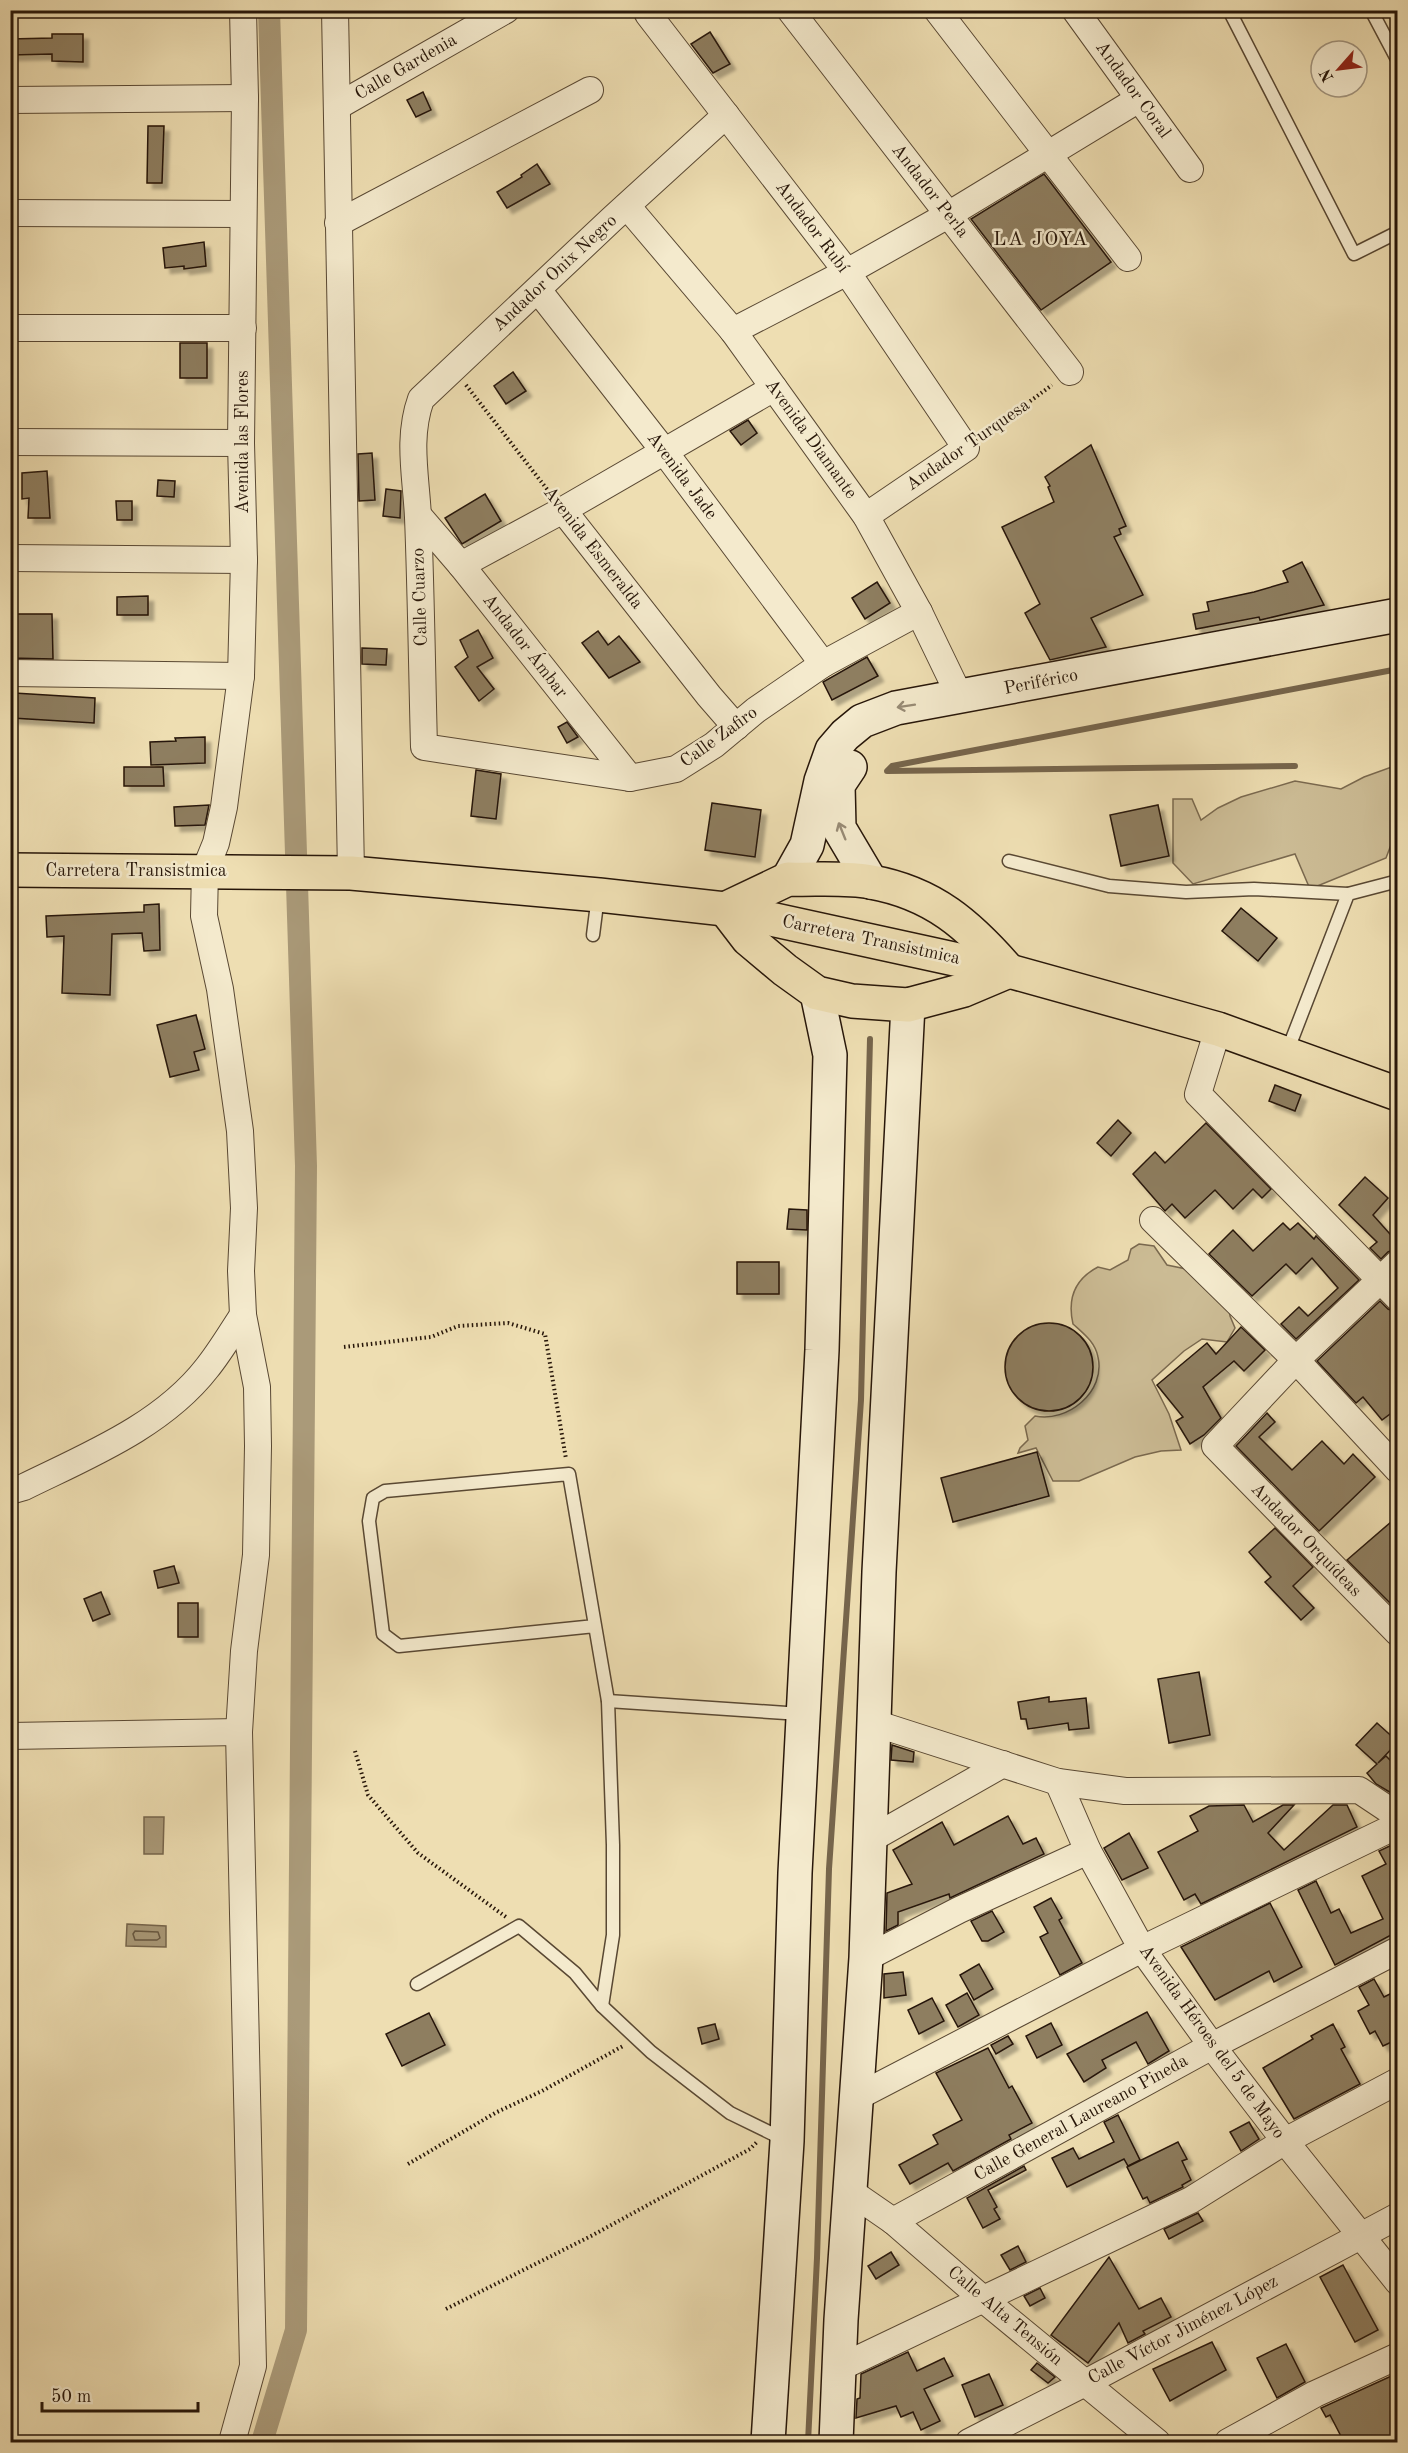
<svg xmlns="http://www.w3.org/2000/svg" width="1408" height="2453" viewBox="0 0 1408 2453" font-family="'Old Standard TT',serif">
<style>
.green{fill:#ccbc95;stroke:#7a694f;stroke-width:1.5}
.water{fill:#aa9a79;stroke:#76654c;stroke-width:1.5}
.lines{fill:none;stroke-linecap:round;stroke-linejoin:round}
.shore{stroke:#685841;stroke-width:1.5}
.stream{stroke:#76654c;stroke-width:6}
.canal{stroke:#aa9a79;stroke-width:22}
.building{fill:#8e7e61;stroke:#271609;stroke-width:1.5;filter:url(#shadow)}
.lane-casing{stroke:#594833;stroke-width:15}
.street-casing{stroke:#594833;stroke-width:28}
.secondary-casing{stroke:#271609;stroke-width:36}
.primary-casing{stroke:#271609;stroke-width:36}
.path{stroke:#271609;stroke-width:4;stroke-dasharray:1.5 3;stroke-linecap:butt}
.lane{stroke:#f4eacd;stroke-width:12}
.street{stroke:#f4eacd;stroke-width:26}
.secondary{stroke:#f4eacd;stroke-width:33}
.primary{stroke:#eedeb2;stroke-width:33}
.oneway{stroke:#988b75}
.labels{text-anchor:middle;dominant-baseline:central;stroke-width:5;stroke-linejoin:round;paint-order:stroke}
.street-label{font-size:18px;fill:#271609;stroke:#f4eacd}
.neighbourhood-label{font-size:20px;letter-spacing:1.5px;fill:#271609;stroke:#f4eacd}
</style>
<defs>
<filter id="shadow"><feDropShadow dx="5.5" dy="5.5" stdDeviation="1.5" flood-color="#0004"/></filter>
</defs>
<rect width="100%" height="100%" fill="#eedeb2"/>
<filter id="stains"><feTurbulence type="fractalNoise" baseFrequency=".00333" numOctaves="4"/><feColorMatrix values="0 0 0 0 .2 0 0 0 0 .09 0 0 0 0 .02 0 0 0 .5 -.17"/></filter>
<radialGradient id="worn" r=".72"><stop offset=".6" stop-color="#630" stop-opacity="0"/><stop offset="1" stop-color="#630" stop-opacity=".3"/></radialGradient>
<g class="green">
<polygon points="1397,765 1397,829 1386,858 1310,889 1295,854 1193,884 1173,863 1173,799 1192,799 1201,820 1218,808 1241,797 1295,781 1341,789 1364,777"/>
<path d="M 1139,1244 L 1154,1246 L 1167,1265 L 1191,1270 L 1228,1304 L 1230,1316 L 1235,1328 L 1227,1342 L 1202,1339 L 1184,1351 L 1152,1380 L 1169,1414 L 1181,1450 L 1161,1451 L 1135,1457 L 1079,1481 L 1053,1481 L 1036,1448 L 1018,1453 L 1020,1448 L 1028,1440 L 1025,1426 L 1035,1416 C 1067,1423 1106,1392 1098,1357 C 1095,1342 1084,1334 1073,1324 C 1067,1298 1075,1279 1098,1267 L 1110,1270 L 1128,1260 L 1131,1249 Z"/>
</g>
<g class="water">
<polygon points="144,1817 164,1817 163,1854 144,1854"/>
<polygon points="127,1924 166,1926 166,1947 126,1946"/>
</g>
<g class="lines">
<polygon class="shore" points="135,1931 158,1932 160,1938 157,1940 135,1940 133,1934"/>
<g class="stream">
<polyline points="1295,766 887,771 892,766 1398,669"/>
<polyline points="808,2442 817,2258 829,1869 861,1400 870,1039"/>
</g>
<polyline class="canal" points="262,2442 296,2330 306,1166 269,10"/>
</g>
<g class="building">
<polygon points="710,32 730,64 713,73 691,44"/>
<polygon points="52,34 83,34 83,62 52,61 52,54 10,55 10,39 52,38"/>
<polygon points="423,92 431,110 416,117 407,100"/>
<polygon points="148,126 164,126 162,183 147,183"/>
<polygon points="537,164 550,184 507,208 497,192 522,177 521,175"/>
<polygon points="1044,174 1111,262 1041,310 971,219"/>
<polygon points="204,242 206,266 184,269 184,266 165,268 163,248"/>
<rect x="180" y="343" width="27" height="35"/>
<polygon points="513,372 526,391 506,404 494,386"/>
<polygon points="748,420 757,433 741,445 730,431"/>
<polygon points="1091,445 1126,526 1119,529 1121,534 1114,537 1143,595 1091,618 1106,647 1050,660 1025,613 1040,604 1002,527 1054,502 1048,487 1050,486 1045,477"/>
<polygon points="372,453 375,500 359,501 358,454"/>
<polygon points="47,471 50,518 28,518 29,498 22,499 22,473"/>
<polygon points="158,480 175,481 174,497 157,496"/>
<polygon points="386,489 401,491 400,518 383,516"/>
<polygon points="485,494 501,521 462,544 445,518"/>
<polygon points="116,501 132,501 132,520 117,520"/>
<polygon points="1302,562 1324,605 1260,620 1259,617 1196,629 1193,614 1209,611 1207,602 1254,592 1288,582 1283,571"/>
<polygon points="877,582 890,603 865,619 852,598"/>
<polygon points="148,596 148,615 117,615 117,597"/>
<polygon points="10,614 52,614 53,659 10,658"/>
<polygon points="478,630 493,658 477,667 494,689 479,701 455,667 468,657 460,640"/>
<polygon points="598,631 608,645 619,636 640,662 609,678 582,643"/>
<polygon points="362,648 387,649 386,665 362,664"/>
<polygon points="867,657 878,676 832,700 823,682"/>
<polygon points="14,693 95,698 94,723 12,718"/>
<polygon points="567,722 578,737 567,743 558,727"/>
<polygon points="205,737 205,763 151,765 150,742 176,741 175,738"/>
<polygon points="124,767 163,767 164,786 124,786"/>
<polygon points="476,770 501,774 496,819 471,816"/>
<polygon points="712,803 761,810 755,857 705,850"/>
<polygon points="209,805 205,825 175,826 174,807"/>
<polygon points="1158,805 1169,856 1121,866 1110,815"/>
<polygon points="159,904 160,950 144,951 142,933 112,934 110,995 62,993 64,936 47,937 46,916 144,912 144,905"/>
<polygon points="1241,908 1277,938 1258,961 1222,931"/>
<polygon points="196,1015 205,1049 194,1052 199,1070 170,1077 157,1025"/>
<polygon points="1275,1085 1301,1095 1295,1111 1269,1101"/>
<polygon points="1118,1120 1131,1133 1111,1156 1097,1143"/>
<polygon points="1206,1123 1271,1189 1262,1198 1253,1189 1233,1209 1215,1190 1185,1218 1172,1204 1165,1211 1133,1174 1155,1152 1165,1163"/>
<polygon points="1365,1177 1388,1198 1373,1215 1398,1243 1398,1248 1388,1252 1381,1259 1370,1248 1377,1242 1339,1205"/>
<polygon points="789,1209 807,1210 807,1230 787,1229"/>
<polygon points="1283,1223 1290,1230 1298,1223 1314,1239 1316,1236 1359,1280 1296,1339 1281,1324 1299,1307 1308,1316 1338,1288 1312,1258 1296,1274 1286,1264 1252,1296 1209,1254 1233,1230 1253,1251"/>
<rect x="737" y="1262" width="42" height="32"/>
<polygon points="1380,1301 1388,1309 1398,1313 1398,1408 1382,1420 1363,1397 1356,1403 1317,1361"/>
<circle cx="1049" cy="1367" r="44"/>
<polygon points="1241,1327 1265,1350 1244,1371 1234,1361 1203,1387 1221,1418 1204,1435 1190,1444 1176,1421 1183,1417 1157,1385 1207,1343 1216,1354"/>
<polygon points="1267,1413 1275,1422 1259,1437 1292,1470 1322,1441 1344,1464 1353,1454 1375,1477 1319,1531 1236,1446"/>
<polygon points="1037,1452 1049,1496 953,1522 941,1478"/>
<polygon points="1398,1516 1398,1611 1347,1560"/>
<polygon points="1275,1528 1313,1567 1293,1586 1314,1608 1301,1620 1265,1582 1271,1577 1249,1552"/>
<polygon points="174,1566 179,1583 158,1588 154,1571"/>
<polygon points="101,1592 110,1614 93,1621 84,1599"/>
<rect x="178" y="1603" width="20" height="34"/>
<polygon points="1199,1672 1210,1735 1169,1743 1158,1679"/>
<polygon points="1049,1697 1049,1702 1086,1698 1089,1728 1069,1730 1068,1723 1028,1729 1026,1719 1021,1719 1018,1702"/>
<polygon points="1377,1723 1398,1742 1378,1763 1386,1756 1398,1768 1398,1790 1393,1794 1376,1784 1367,1773 1377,1764 1356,1745"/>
<polygon points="892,1745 914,1752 913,1762 891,1760"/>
<polygon points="1244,1805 1253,1822 1283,1805 1294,1805 1268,1833 1284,1850 1333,1805 1347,1805 1357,1827 1201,1904 1195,1894 1184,1900 1158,1852 1198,1831 1190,1816 1209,1806"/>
<polygon points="1008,1816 1023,1844 1036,1838 1044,1854 950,1898 949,1894 898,1912 898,1925 886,1931 887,1893 912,1884 893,1850 942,1822 954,1845"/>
<polygon points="1129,1833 1148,1868 1122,1880 1104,1848"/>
<polygon points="1398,1842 1398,1935 1391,1935 1335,1965 1298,1890 1316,1881 1331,1913 1339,1909 1351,1933 1383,1919 1362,1876 1386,1864 1379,1851"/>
<polygon points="1051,1898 1062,1918 1059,1920 1082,1963 1060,1975 1040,1937 1048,1933 1034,1907"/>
<polygon points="1270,1903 1302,1967 1274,1982 1269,1971 1215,2000 1181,1947"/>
<polygon points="992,1911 1004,1932 988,1941 982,1941 971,1921"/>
<polygon points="979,1964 993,1989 974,2000 960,1975"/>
<polygon points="903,1972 906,1995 884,1998 884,1974"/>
<polygon points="1374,1979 1384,1997 1398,1990 1398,2039 1383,2046 1375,2031 1370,2034 1358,2011 1369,2005 1359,1987"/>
<polygon points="967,1993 979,2015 958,2027 946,2005"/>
<polygon points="932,1998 944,2021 919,2034 908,2010"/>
<polygon points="1147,2012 1169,2051 1148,2064 1136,2042 1102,2060 1106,2068 1084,2082 1067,2054"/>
<polygon points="429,2013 445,2045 402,2066 386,2034"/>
<polygon points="1051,2023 1062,2045 1037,2058 1026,2036"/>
<polygon points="715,2024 719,2039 702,2044 698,2028"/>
<polygon points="1333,2024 1345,2047 1341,2049 1360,2084 1294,2119 1263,2068 1313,2039 1311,2036"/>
<polygon points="1008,2036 1013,2044 996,2054 991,2045"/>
<polygon points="988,2048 1009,2088 1012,2086 1032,2123 1009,2135 1011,2139 953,2171 948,2163 910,2184 899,2165 938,2144 933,2135 962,2120 936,2073"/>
<polygon points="1118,2115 1140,2160 1128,2166 1124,2159 1067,2187 1052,2158 1073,2148 1079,2159 1114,2142 1104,2122"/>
<polygon points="1249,2122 1259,2139 1241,2151 1230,2132"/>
<polygon points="1178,2142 1187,2159 1182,2161 1191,2180 1182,2185 1183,2187 1150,2203 1147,2197 1143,2199 1127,2167"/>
<polygon points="1024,2166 1026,2170 988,2190 997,2207 994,2209 1000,2219 983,2228 967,2198"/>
<polygon points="1198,2213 1203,2221 1169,2239 1164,2229"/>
<polygon points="1018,2246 1026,2262 1010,2270 1001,2255"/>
<polygon points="891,2252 899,2265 876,2279 868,2266"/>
<polygon points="1109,2257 1139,2309 1161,2298 1171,2317 1143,2331 1145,2334 1128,2343 1119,2323 1088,2363 1051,2335"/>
<polygon points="1343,2265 1378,2330 1355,2342 1320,2277"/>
<polygon points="1040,2288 1045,2298 1030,2306 1024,2296"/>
<polygon points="1212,2342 1226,2370 1170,2401 1153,2369"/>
<polygon points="1286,2344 1305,2382 1277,2398 1257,2358"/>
<polygon points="908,2352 917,2371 944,2358 953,2376 924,2389 940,2421 921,2430 913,2412 901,2417 896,2406 856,2418 857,2399 860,2398 861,2374"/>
<polygon points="1037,2363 1055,2377 1048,2383 1031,2370"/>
<polygon points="1398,2373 1398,2442 1344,2442 1330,2415 1326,2417 1321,2408"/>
<polygon points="989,2374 1003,2405 975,2417 962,2385"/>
</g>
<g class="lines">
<defs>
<g id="lane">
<polyline points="1229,10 1354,254 1398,232"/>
<polyline points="1371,10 1398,61"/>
<polyline points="1009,861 1109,886 1186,892 1254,889 1348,894"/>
<polyline points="593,935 598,896"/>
<polyline points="1287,1052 1348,894 1398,881"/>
<polyline points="595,1626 399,1646 383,1634 369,1521 373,1498 385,1491 569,1474 608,1701 613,1845 613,1935 602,2006"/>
<polyline points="608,1701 801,1714"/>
<polyline points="417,1984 519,1926 575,1973 602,2006 651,2052 730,2113 783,2139"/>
</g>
<g id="street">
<polyline points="335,10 351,873"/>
<polyline points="653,10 648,14 847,272 966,448 866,516"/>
<polyline points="790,10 1070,372"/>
<polyline points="937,10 1128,258"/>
<polyline points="1075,10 1190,169"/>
<polyline points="10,100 245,98"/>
<polyline points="338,106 506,10"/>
<path d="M 726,115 L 612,219 L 421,399 C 407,438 416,476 418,517 C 421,593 422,670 424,747 L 630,778 L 676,769 L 714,745 L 756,710 L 823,664 L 919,612"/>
<polyline points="627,206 733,331 866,516 919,612 960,697"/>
<polyline points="10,213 243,214"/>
<polyline points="338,223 590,90"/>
<polyline points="538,290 664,451 823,664"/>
<polyline points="10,328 243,328"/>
<polyline points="733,331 847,272 948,215 1139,99"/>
<polyline points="10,442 241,443"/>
<polyline points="563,510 709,696 736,727"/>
<polyline points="418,515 461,565 630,778"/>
<polyline points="10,558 244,560"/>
<polyline points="461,565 563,510 774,388"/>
<polyline points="10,673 241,676"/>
<polyline points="1218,1029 1198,1094 1398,1298"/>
<polyline points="1153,1220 1296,1360 1398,1470"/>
<polyline points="1398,1263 1296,1360 1215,1446 1398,1633"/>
<path d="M 10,1491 L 24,1487 C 87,1456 162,1426 207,1368 C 220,1352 231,1333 243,1315"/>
<polyline points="874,1723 1058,1782 1125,1791 1359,1790 1398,1816"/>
<polyline points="10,1736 239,1732"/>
<polyline points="1058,1782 1088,1851 1142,1949 1212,2046 1285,2141 1398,2282"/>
<polyline points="871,1839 1003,1764"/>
<polyline points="866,1958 959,1910 1088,1851"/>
<polyline points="857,2097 1142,1949 1398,1825"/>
<polyline points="851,2192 893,2221 983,2299 1157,2442"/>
<polyline points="893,2221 1212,2046 1398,1950"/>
<polyline points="839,2368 1191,2200 1285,2141 1398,2081"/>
<polyline points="232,2442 253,2366 239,1732 244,1651 256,1555 258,1446 257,1387 243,1315 241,1271 244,1208 240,1131 220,989 204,916 205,870 216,843 224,807 241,676 244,560 241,443 245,98 243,10"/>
<polyline points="969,2442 1085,2383 1398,2216"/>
<polyline points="1228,2442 1315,2394 1398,2356"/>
</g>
<g id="secondary">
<polyline points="850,767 838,785 839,828 871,882"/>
<polyline points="788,879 807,845 821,781 832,750 845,735 862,721 896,708 1398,615"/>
<polyline points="768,2442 787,2141 795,1873 822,1350 830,1055 817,993"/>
<polyline points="836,2442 841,2320 866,1958 879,1572 908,1005"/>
</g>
<g id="primary">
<polyline points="10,870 351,873 599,895 725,909 1009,971 1218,1029 1398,1094"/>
<path d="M 788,879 C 814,880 846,877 871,882 C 933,893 969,925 1009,971 L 964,990 L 908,1005 L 852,1001 L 817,993 L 785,970 L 748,939 L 725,909 Z"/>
</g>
</defs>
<use href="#lane" class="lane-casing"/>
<use href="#street" class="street-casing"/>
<use href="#secondary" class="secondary-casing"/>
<use href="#primary" class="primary-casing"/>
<g class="path">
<polyline points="466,385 550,493"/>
<polyline points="983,436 1052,385"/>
<polyline points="344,1347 431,1337 458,1326 508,1323 545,1334 566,1459"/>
<polyline points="355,1751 368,1795 418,1853 506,1917"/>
<polyline points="408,2164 497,2112 542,2091 623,2046"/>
<polyline points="446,2309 593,2235 750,2149 757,2142"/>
</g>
<use href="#lane" class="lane"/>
<use href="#street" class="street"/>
<use href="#secondary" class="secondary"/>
<use href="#primary" class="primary"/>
</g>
<defs><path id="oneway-shaft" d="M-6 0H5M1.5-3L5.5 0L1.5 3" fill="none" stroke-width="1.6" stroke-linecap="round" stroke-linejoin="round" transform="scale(1.5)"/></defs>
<g class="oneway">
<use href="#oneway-shaft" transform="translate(906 706) rotate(171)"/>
<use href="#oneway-shaft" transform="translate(842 831) rotate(-112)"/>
</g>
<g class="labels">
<g class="street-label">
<text transform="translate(406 67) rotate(-30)">Calle Gardenia</text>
<text transform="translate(1133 90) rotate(54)">Andador Coral</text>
<text transform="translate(930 191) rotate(52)">Andador Perla</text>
<text transform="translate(812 227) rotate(53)">Andador Rubí</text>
<text transform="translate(555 273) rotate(-43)">Andador Onix Negro</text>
<text transform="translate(811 439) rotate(54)">Avenida Diamante</text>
<text transform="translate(243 442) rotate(-90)">Avenida las Flores</text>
<text transform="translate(968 445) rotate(-35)">Andador Turquesa</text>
<text transform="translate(682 476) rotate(53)">Avenida Jade</text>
<text transform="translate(593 548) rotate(52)">Avenida Esmeralda</text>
<text transform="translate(420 597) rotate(-92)">Calle Cuarzo</text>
<text transform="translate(525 646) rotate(52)">Andador Ámbar</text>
<text transform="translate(1041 682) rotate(-11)">Periférico</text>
<text transform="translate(719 737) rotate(-36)">Calle Zafiro</text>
<text x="136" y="871">Carretera Transistmica</text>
<text transform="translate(871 940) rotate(12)">Carretera Transistmica</text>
<text transform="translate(1306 1540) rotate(46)">Andador Orquídeas</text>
<text transform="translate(1212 2042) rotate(54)">Avenida Héroes del 5 de Mayo</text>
<text transform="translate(1081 2118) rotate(-29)">Calle General Laureano Pineda</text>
<text transform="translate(1005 2316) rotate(40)">Calle Alta Tensión</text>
<text transform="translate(1183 2330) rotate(-28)">Calle Víctor Jiménez López</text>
</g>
<g class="neighbourhood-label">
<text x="1041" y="240">LA JOYA</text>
</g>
</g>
<rect width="1408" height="2453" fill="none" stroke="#eedeb2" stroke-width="36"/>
<rect x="12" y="12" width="1384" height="2429" fill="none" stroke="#271609" stroke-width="3"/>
<rect x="18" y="18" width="1372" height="2417" fill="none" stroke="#271609" stroke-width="1.5"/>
<g transform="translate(1339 69) rotate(242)"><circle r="28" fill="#f4eacd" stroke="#a2957f" stroke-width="1.5"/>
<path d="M0-4.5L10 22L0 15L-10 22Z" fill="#8f2418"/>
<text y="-9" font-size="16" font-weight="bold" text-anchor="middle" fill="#271609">N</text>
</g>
<path d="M42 2402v9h156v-9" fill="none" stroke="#271609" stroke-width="3"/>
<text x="51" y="2402" font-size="18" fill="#271609" stroke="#f4eacd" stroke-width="4.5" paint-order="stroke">50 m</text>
<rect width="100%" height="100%" filter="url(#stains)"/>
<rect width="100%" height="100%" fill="url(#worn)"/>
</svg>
